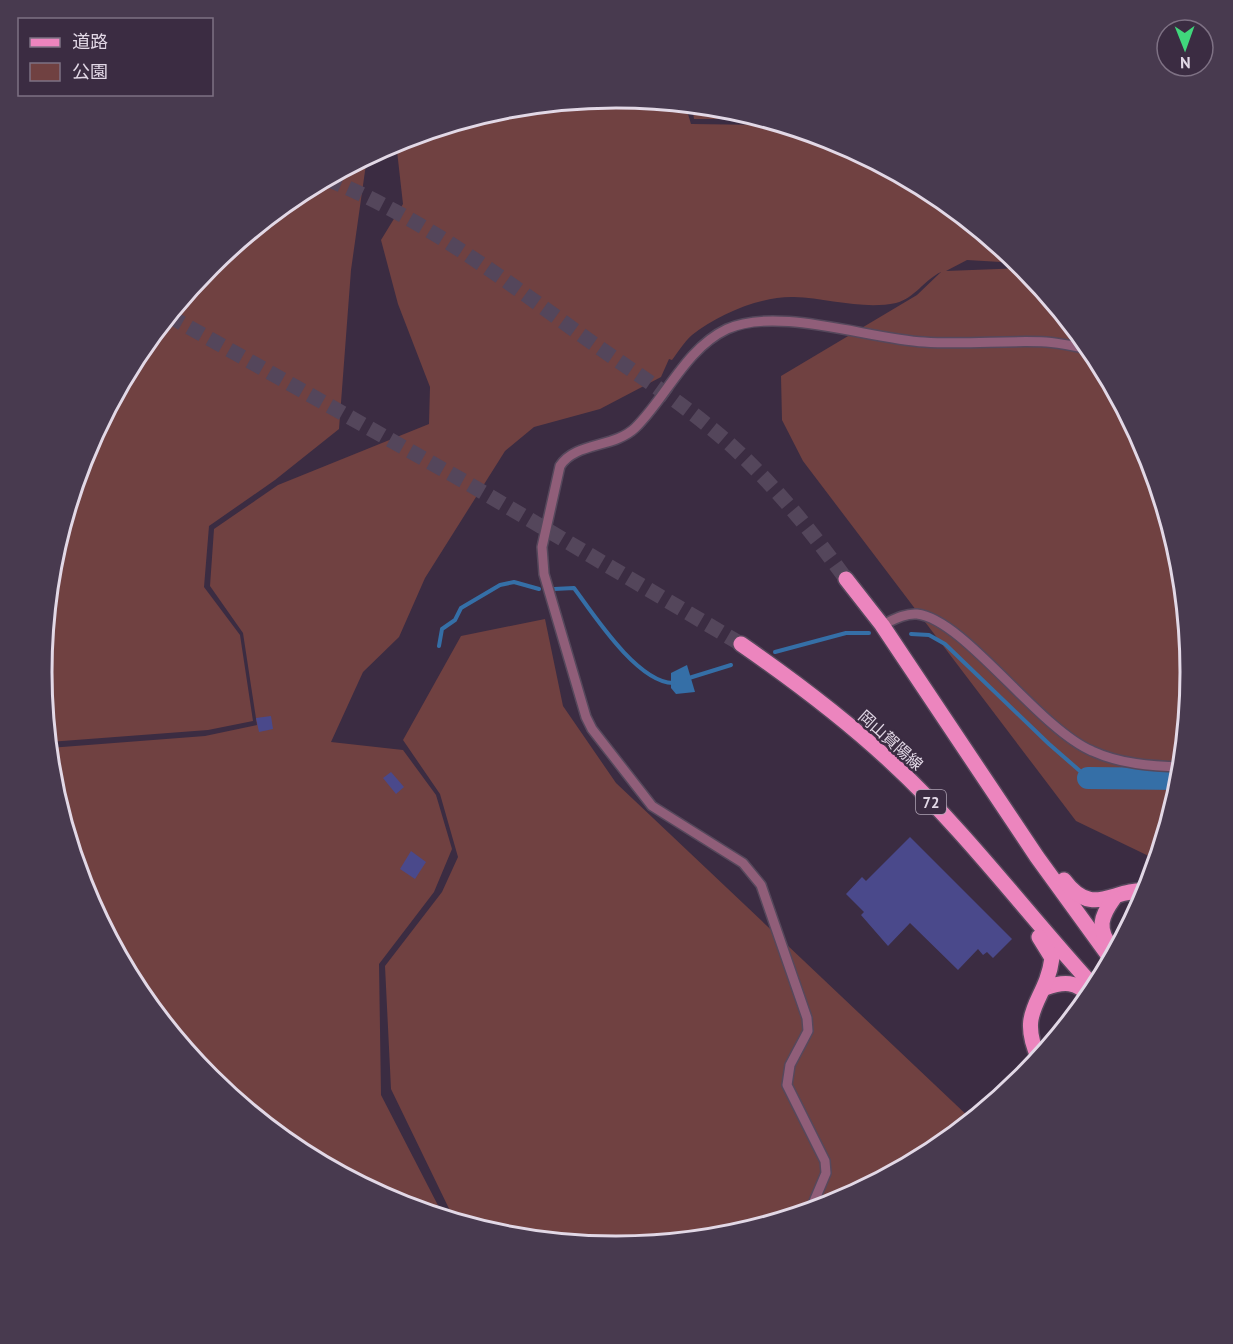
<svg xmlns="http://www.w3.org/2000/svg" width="1233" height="1344" viewBox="0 0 1233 1344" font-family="'PT Sans','Noto Sans JP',sans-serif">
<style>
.green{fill:#704141}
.water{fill:#356fa7}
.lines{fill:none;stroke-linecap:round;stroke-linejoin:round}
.stream{stroke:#356fa7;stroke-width:4}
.river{stroke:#356fa7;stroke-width:22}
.building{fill:#4a498b}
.primary-tunnel{stroke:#54465b;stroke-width:15;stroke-dasharray:15 8;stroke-linecap:butt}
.minor-casing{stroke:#56485c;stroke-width:12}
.primary-casing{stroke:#56485c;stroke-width:18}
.minor{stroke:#905e79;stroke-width:9}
.primary{stroke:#ec85be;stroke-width:15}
.labels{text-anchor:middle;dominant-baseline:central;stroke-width:5;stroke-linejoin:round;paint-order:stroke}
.shield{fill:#3b2c42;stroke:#b0a4b5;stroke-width:1.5}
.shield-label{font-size:15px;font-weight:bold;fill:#e2d8e6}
.street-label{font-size:16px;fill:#e2d8e6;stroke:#3b2c42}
.rim{fill:none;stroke:#e2d8e6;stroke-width:3}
</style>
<rect width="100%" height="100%" fill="#3b2c42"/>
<g class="green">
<path d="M 617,98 L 685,104 L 691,124 L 763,125 L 768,121 L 837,141 L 936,195 L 1020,263 L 967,260 L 946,271 L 1024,268 L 1094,353 L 1147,452 L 1180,560 L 1191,672 L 1180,784 L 1157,860 L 1076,821 L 803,461 L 782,420 L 781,376 L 917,295 L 941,272 C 924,280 915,298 896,303 C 863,310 827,298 794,297 C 761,296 718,314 692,335 C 684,342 678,352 672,360 L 669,359 L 661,377 L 600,409 L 534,427 L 505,451 L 425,578 L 399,637 L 363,672 L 331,742 L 403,750 L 436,795 L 452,849 L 434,892 L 379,964 L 381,1095 L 444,1217 L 396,1203 L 297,1149 L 210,1078 L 139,991 L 86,892 L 53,784 L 49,748 L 205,736 L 257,725 L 243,633 L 210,586 L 214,529 L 278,485 L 429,424 L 430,387 L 398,304 L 381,240 L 403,204 L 396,142 L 505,108 Z"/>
<polygon points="692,105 729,109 764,119 694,119"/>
<polygon points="367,157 351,270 339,429 275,480 209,526 204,587 240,635 253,721 208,730 49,742 42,672 53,560 86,452 139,353 211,266 298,194"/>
<polygon points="545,619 563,706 616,783 972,1120 935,1150 836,1203 728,1236 616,1246 504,1235 455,1221 391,1089 385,966 442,892 458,857 440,794 403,740 461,636"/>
</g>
<polygon class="water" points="687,665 695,692 676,694 671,688 671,673"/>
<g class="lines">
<g class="stream">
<path d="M 554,589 L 574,588 C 594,615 637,682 673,683"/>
<polyline points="911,634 929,635 945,644 1049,744 1088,778"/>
<polyline points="439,646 442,629 455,620 461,608 500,585 514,582 539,589"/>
<polyline points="775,652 846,633 869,633"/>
<polyline points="689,678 731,665"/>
</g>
<polyline class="river" points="1088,778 1180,779"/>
</g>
<g class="building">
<polygon points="271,716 273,729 259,732 256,718"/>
<polygon points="391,772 404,787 396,794 383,778"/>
<polygon points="910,837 1012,939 993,958 987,952 983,955 978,949 958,970 910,923 888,946 861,915 864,912 846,894 862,877 866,881"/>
<polygon points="411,851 426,862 415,879 400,869"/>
</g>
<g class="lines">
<g class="primary-tunnel">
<path d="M 327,179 C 420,217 496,273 577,332 C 630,370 686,404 734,448 C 776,487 812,532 846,579"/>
<polyline points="169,316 469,484 741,644"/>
</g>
<defs>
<g id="minor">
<path d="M 882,625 C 893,620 905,613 917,614 C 964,619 1038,728 1092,751 C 1120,764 1151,766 1182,767"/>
<path d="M 810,1211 L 826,1173 L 825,1161 L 787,1085 L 790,1065 L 808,1031 L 807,1018 L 761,885 L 743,863 L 652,806 L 592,729 L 586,717 L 544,574 L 542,547 L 560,466 C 575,442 614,448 635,428 C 666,398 685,349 727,329 C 777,306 869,339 924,342 C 965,345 1006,340 1046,342 C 1061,343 1077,347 1091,349"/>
</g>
<g id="primary">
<polyline points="846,579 882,625 1037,857 1111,959"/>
<path d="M 741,644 C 793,680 845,719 891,762 C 966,831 1027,914 1096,989"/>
<path d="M 1064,880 C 1093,919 1112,888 1147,891"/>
<path d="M 1112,948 C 1096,929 1101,916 1114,898"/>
<path d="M 1045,988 C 1064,981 1076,981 1090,996"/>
<path d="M 1039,1059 C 1016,1009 1046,1003 1052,958 L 1039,937"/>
</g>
</defs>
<use href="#minor" class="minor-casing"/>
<use href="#primary" class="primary-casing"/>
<use href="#minor" class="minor"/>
<use href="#primary" class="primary"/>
</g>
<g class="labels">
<rect class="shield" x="916" y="790" width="30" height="24" rx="4.5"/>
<g class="shield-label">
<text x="931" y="802">72</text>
</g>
<g class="street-label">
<text transform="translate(891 740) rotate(42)">岡山賀陽線</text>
</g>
</g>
<path d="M0 0H1233V1344H0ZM52 672a564 564 0 1 1 1128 0a564 564 0 1 1-1128 0Z" fill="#483a4f" fill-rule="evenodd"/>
<path class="rim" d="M52 672a564 564 0 1 1 1128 0a564 564 0 1 1-1128 0Z"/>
<rect x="18" y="18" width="195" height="78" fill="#3b2c42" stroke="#7e7184" stroke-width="1.5"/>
<rect x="30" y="38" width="30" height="9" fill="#ec85be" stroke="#7e7184" stroke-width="1.5"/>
<text x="72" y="48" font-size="18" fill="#e2d8e6">道路</text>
<rect x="30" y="63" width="30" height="18" fill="#704141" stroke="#7e7184" stroke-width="1.5"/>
<text x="72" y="78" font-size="18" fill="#e2d8e6">公園</text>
<g transform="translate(1185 48) rotate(179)"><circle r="28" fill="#3b2c42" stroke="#7e7184" stroke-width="1.5"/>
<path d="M0-4.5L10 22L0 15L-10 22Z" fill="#40d77c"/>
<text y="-9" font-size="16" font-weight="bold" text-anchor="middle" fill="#e2d8e6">N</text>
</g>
</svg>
